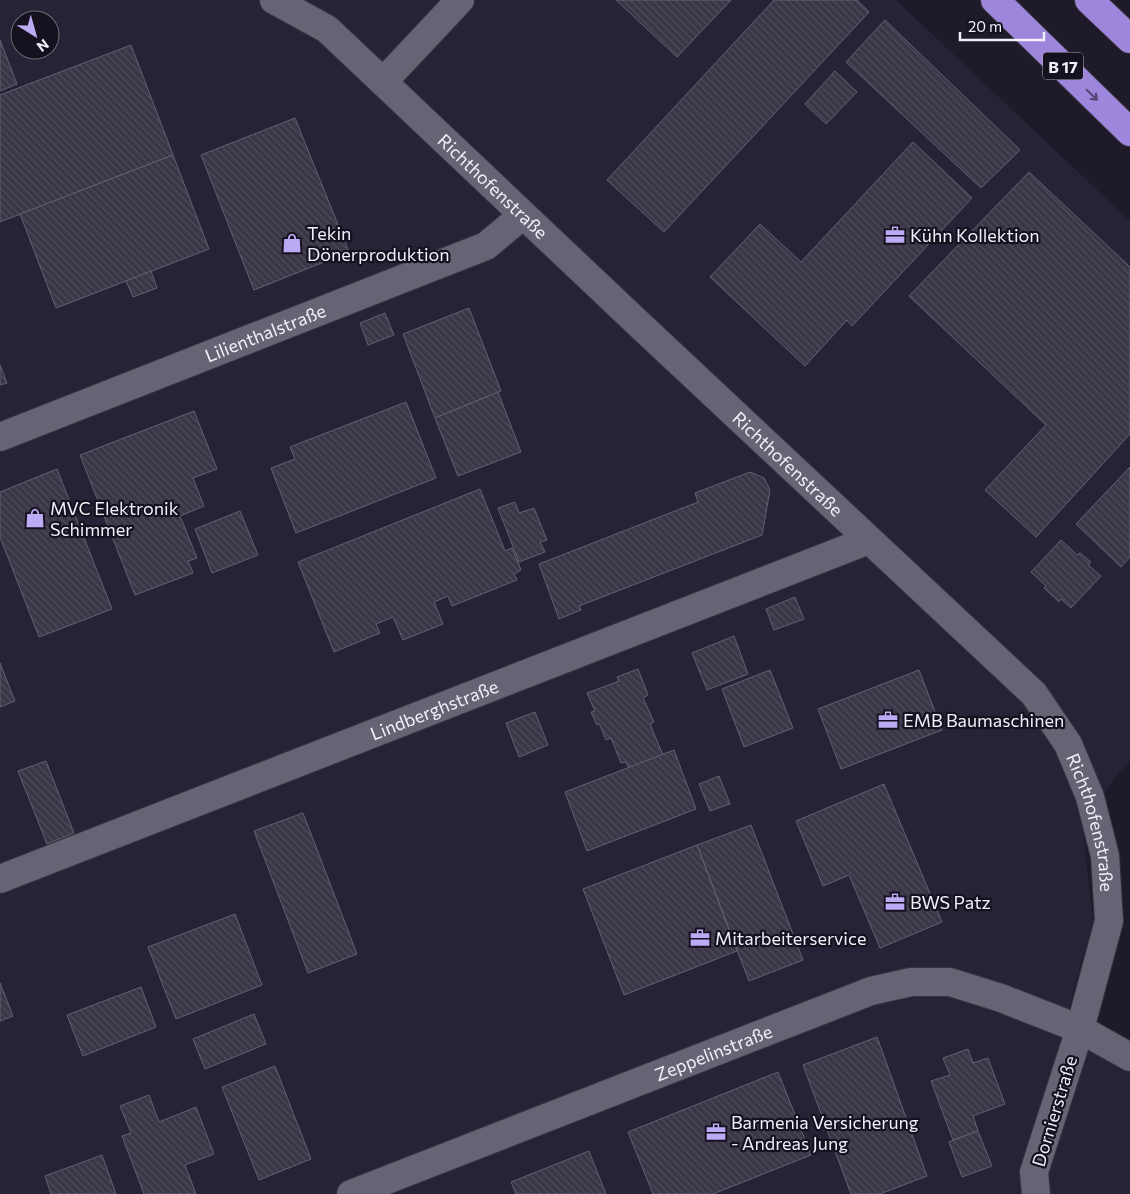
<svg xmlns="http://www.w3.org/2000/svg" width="1130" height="1194" viewBox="0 0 1130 1194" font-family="Commissioner,sans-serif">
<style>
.built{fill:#272236;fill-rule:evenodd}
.building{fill:url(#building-back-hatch);stroke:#646072}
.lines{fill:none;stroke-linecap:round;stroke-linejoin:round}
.minor-casing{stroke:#373440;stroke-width:30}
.highway-casing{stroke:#373440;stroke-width:30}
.minor{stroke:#666375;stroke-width:28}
.highway{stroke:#9d86dc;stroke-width:28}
.oneway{stroke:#524674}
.labels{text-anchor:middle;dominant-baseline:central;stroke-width:4.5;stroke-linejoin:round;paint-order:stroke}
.shield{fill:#15111f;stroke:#afacb8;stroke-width:1}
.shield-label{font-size:16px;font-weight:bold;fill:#f1effa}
.street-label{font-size:18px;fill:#f1effa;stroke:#15111f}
.poi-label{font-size:18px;fill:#f1effa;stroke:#15111f;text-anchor:start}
</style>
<defs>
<pattern id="building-back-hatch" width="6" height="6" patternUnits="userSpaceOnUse" patternTransform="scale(1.25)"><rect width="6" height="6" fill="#3a3647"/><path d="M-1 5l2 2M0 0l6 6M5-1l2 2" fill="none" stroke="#4d4a59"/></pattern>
</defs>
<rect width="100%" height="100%" fill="#1e1a29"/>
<path class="built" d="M 0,0 L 896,0 L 1130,221 L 1130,761 L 1120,772 L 1082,821 L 1093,921 L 1062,1033 L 1130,1071 L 1130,1194 L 0,1194 ZM 20,20 L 50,20 L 50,50 L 20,50 Z"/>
<g class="building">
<polygon points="616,0 731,0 677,57"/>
<polygon points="774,0 857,0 869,12 664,232 607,180"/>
<polygon points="885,20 1020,150 981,188 846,62"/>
<polygon points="0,40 17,84 0,91"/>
<polygon points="131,45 173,155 0,222 0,95"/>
<polygon points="835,71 857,92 826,124 805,104"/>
<polygon points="295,118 349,252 254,290 201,155"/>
<polygon points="913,142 972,198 852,326 847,320 805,366 710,277 760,224 801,262"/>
<polygon points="173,155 209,249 56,308 20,214"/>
<polygon points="1029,172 1130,267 1130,434 1036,537 985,490 1046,425 909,296"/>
<polygon points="151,271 157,288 133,297 126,281"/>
<polygon points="469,308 501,391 435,418 403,334"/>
<polygon points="385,313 394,335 368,345 360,323"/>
<polygon points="0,365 7,383 0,385"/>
<polygon points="498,392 521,452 458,476 435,418"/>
<polygon points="406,402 436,478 296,533 271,468 295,459 290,447"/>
<polygon points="194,411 217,469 193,478 204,506 180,516 197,558 188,561 193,573 135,595 80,455"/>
<polygon points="1130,467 1130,557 1121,567 1076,524"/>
<polygon points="57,469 112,609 39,637 0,537 0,492"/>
<polygon points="750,472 764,478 770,490 762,535 579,606 581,610 559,619 539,564 698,502 695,493"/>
<polygon points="480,489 505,551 512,548 521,570 514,574 517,580 452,606 448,596 434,602 443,624 403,640 393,617 376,624 380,633 334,652 298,562"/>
<polygon points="515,502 519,513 534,508 547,540 540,542 545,552 519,562 498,508"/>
<polygon points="240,511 258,555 212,573 195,529"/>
<polygon points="1061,540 1077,555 1080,553 1091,562 1088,565 1101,576 1071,608 1061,599 1059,602 1044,588 1046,586 1031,572"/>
<polygon points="795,597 804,619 774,630 766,609"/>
<polygon points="734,636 748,674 707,690 692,653"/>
<polygon points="0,663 15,701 0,707"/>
<polygon points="638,669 648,695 643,698 654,722 650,724 663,755 629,768 626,762 621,763 611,738 606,740 599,723 597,725 591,712 595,711 587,693 619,681 617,677"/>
<polygon points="770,670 793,728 744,747 722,689"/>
<polygon points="919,670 942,730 841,769 818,709"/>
<polygon points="535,712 548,745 519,757 506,723"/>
<polygon points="674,750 696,809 587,851 565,792"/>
<polygon points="46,761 74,833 47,844 18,771"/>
<polygon points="719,776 730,804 710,811 699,784"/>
<polygon points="884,784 942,922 880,948 849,875 823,886 796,821"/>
<polygon points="303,813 357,954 308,973 254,831"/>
<polygon points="751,825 803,960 749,981 697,845"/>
<polygon points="697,845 737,951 624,995 583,889"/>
<polygon points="235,914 262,985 176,1019 148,947"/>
<polygon points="0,983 13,1016 0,1021"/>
<polygon points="141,987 156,1027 83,1056 67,1015"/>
<polygon points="254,1014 266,1044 205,1069 193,1039"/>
<polygon points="877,1037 927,1176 880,1194 851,1194 803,1065"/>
<polygon points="968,1049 973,1063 988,1058 1005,1104 973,1116 978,1131 953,1140 931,1081 950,1075 943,1058"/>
<polygon points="275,1066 311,1159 259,1180 222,1087"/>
<polygon points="778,1072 811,1155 713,1194 653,1194 628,1132"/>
<polygon points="149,1095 159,1122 196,1107 214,1154 185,1165 196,1194 144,1194 122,1136 131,1133 120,1106"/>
<polygon points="978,1131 992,1166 962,1177 949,1142"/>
<polygon points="589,1151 606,1194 516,1194 511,1182"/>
<polygon points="102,1155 116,1194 51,1194 45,1176"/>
</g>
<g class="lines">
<defs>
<g id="minor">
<path id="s1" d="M 274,0 L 327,29 L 642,327 L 1034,694 L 1068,744 L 1090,797 L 1105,856 L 1109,921 L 1080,1029 L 1034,1172 L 1036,1194"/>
<polyline points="383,82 460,0"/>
<path id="s2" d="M 0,437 L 486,246 L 523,215"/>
<path id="s3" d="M 0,879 L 869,540"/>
<path id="s4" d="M 351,1194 L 871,991 L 911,982 L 950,982 L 1001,998 L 1080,1029 L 1130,1057"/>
</g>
<g id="highway">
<polyline points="995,0 1130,132"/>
<polyline points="1089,0 1130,39"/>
</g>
</defs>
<use href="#minor" class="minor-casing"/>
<use href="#highway" class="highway-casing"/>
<use href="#minor" class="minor"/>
<use href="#highway" class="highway"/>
</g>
<defs><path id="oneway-shaft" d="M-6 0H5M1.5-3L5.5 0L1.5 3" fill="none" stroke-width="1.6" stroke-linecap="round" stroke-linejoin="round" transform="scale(1.25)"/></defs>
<use class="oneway" href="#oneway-shaft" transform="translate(1092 95) rotate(44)"/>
<defs>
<symbol id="office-bare" viewBox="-9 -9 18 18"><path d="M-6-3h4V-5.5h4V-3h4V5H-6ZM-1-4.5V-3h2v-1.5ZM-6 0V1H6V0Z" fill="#bcaaf5" stroke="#15111f" stroke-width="2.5" paint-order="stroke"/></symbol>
<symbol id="shop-bare" viewBox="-9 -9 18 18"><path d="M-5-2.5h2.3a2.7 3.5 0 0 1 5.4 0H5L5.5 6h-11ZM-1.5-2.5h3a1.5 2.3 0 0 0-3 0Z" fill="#bcaaf5" stroke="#15111f" stroke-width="2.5" paint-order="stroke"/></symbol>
</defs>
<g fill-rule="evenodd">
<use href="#office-bare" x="881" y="221" width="28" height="28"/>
<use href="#shop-bare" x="278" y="229" width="28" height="28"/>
<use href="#shop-bare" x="21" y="504" width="28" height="28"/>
<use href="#office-bare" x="874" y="706" width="28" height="28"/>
<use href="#office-bare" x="881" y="888" width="28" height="28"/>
<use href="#office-bare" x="686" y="924" width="28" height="28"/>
<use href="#office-bare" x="702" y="1118" width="28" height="28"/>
</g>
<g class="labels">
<rect class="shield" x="1043" y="52.5" width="40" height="27" rx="4"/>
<g class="shield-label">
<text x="1063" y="66">B 17</text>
</g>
<g class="street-label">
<text stroke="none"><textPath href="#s1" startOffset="289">Richthofenstraße</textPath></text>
<text stroke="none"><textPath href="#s2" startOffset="285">Lilienthalstraße</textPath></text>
<text stroke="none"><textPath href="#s1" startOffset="694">Richthofenstraße</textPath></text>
<text stroke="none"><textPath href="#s3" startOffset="466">Lindberghstraße</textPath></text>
<text stroke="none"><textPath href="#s1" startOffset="1174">Richthofenstraße</textPath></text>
<text stroke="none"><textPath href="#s4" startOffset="389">Zeppelinstraße</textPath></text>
<text transform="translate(1054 1111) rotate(-73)">Dornierstraße</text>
</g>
<g class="poi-label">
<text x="307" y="233">Tekin<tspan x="307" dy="21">Dönerproduktion</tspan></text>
<text x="910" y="235">Kühn Kollektion</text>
<text x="50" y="508">MVC Elektronik<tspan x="50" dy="21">Schimmer</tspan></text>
<text x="903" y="720">EMB Baumaschinen</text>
<text x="910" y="902">BWS Patz</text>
<text x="715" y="938">Mitarbeiterservice</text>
<text x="731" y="1122">Barmenia Versicherung<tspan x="731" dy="21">- Andreas Jung</tspan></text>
</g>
</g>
<g transform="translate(35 35) rotate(143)"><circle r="24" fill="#15111f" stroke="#6d6a77"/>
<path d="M0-4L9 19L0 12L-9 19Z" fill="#bcaaf5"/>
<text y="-8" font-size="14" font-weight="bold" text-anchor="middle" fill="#f1effa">N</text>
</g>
<path d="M960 32v8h84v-8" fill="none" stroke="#f1effa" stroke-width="2.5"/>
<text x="968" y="32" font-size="15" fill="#f1effa" stroke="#15111f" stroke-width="4" paint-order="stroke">20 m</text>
</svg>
